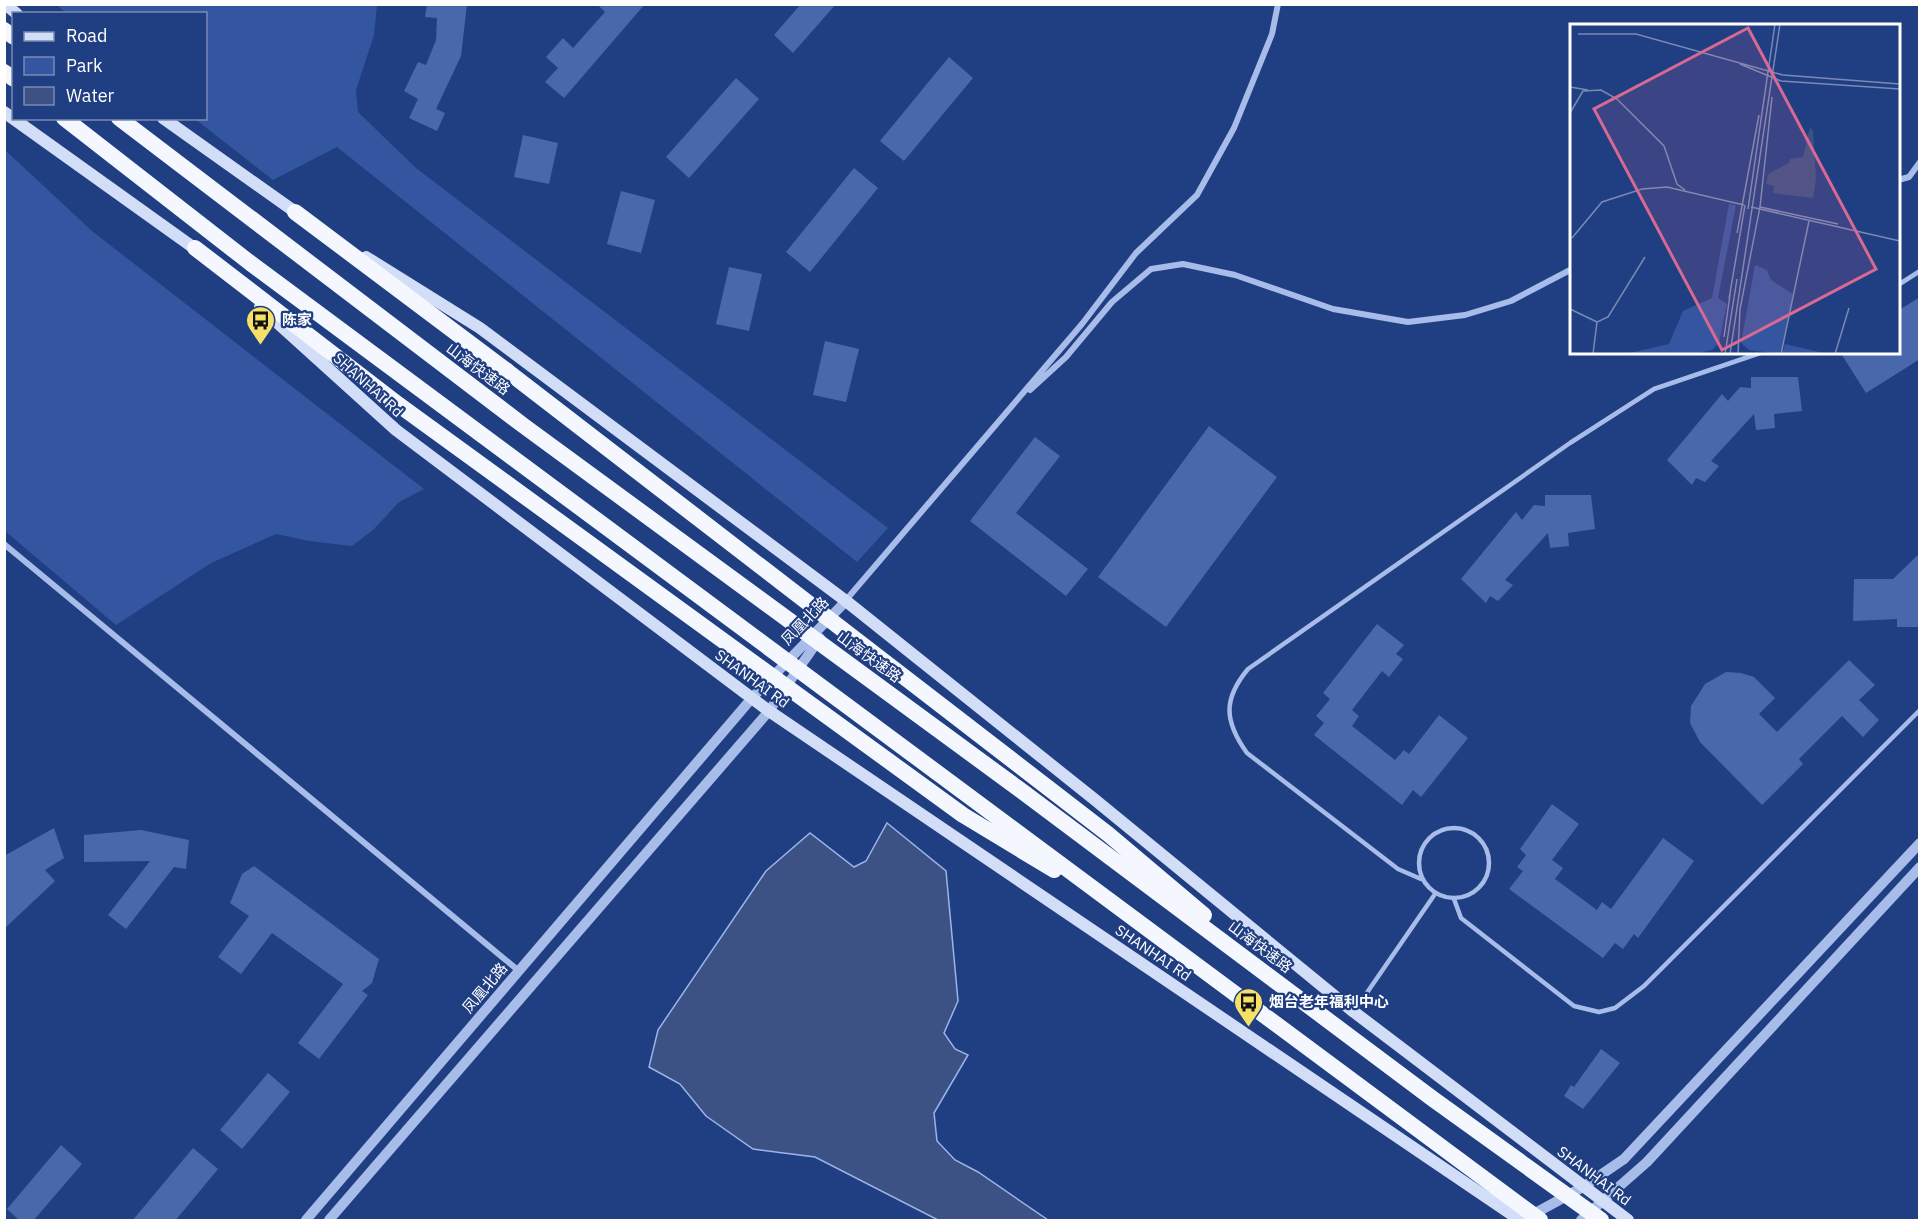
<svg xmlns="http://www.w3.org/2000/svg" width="1924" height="1225" font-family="'IBM Plex Sans','Noto Sans SC',sans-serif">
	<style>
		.green { fill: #3456a0 }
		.water { fill: #3c5184; stroke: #9bb5ea; stroke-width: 1.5 }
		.building { fill: #4968ab }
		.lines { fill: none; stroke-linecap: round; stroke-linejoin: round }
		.service { stroke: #a7bce8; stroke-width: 4.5 }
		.minor { stroke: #a7bce8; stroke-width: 6 }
		.tertiary { stroke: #a7bce8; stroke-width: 10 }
		.secondary { stroke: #d2ddf7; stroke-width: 12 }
		.trunk { stroke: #f4f7fe; stroke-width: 16 }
		.trunk-bridge { stroke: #f4f7fe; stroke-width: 16 }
		.labels { text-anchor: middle; stroke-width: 4.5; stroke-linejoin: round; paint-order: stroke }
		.poi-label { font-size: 15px; font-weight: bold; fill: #fff; stroke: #203e82; text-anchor: start }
		.street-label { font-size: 15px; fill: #fff; stroke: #203e82 }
		.inset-road { fill: none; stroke: #798bb4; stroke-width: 1.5 }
		.view { fill: #d76994; fill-opacity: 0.15; stroke: #d76994; stroke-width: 3 }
		.inset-edge { fill: none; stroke: #fff; stroke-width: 3 }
	</style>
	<rect width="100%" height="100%" fill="#203e82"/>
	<path class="green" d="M57,5H377L374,35L356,90L358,112L416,168L888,528L857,562L337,147L273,180L195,119L206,118V14L66,13Z
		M5,150L92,231L424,489L399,502L373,530L352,546L309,541L276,534L211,563L116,625L5,531Z"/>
	<path class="water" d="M887,823L946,871L958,1001L944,1033L955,1049L968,1055L934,1113L937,1141L955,1160L978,1172L1048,1220H938L815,1157L753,1149L706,1116L680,1084L649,1067L658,1030L766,871L810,833L854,867L866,861Z"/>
	<path class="building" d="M427,4H467L461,56L436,109L445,113L437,131L409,118L418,99L404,91L418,62L426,65L436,40L437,18L425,17Z
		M597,4H645L564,98L545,82L558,68L546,57L563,38L573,48L605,12Z
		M801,4H836L793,53L774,35Z
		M949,57L973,78L904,161L880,141Z
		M736,78L759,99L689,178L666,157Z
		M523,135L558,143L549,184L514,177Z
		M854,168L878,188L810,272L786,252Z
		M621,191L655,200L641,253L607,244Z
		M729,267L762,274L749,331L716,324Z
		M1920,297V359L1866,393L1840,352H1899V310Z
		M825,341L859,349L846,402L813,395Z
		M1751,377H1798L1802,411L1774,414L1775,428L1756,430L1754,414L1711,461L1719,466L1705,482L1696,478L1692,485L1667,460L1722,394L1728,401L1740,387L1751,388Z
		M1209,426L1277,477L1166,627L1098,577Z
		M1035,437L1060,456L1016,513L1088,569L1066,596L970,521Z
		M1545,495H1591L1595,529L1568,533L1569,546L1550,548L1548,533L1505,580L1513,585L1498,601L1490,596L1486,603L1461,579L1516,512L1522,520L1534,505L1545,506Z
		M1920,553V627H1897V619L1853,621L1854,579H1893Z
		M1377,624L1404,645L1396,654L1403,659L1389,677L1382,671L1352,710L1359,716L1352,726L1395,760L1404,750L1409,754L1439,715L1468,738L1421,797L1413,790L1402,805L1314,735L1324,723L1316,716L1330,699L1323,693Z
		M1849,660L1875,685L1859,700L1879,720L1863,737L1842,716L1799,759L1803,764L1762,805L1700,742L1690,723L1691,706L1705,684L1726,672L1741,673L1754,677L1775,698L1759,714L1777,732Z
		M1552,804L1579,824L1552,860L1563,868L1555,879L1597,910L1602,902L1611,909L1663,838L1694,861L1638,938L1634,934L1623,949L1615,943L1603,958L1509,889L1523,871L1517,867L1526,855L1520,849Z
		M54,828L64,858L45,870L55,881L4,929V856Z
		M141,830L189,840L186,869L174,867L126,929L108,915L150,861L84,862V835Z
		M254,866L379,959L372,983L362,991L368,995L319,1059L298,1043L343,984L272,933L241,974L218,957L249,916L230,903L242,874Z
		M1601,1049L1620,1063L1583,1109L1564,1096L1571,1085L1574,1087Z
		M268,1073L290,1092L242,1149L220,1130Z
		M61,1145L82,1164L33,1221H20L7,1209Z
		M193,1148L218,1169L175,1221H132Z"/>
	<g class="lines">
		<path class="service" d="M1898,285L1920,271
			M1419 863a35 35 0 1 1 70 0a35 35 0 1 1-70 0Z
			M1421,879L1398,869L1247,753C1224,721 1223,699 1248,669L1570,443L1654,389L1763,352
			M1454,899L1461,918L1574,1006L1599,1012L1615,1008L1644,986L1920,710
			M1355,1010L1435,894"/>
		<path class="minor" d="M1898,180L1909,177L1920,162
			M1030,390L1066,357L1112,302L1151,269L1183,264L1235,275L1333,309L1408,322L1465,315L1511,301L1572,269
			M4,544L519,971
			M846,600L1082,324L1136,253L1197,195L1234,128L1272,34L1278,4"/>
		<path class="tertiary" d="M1530,1216L1583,1187L1624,1159L1920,843
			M306,1220L752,698L846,601
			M329,1220L769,711L820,638
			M1581,1220L1647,1162L1920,867"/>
		<path class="secondary" d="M5,4L17,14
			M4,112L201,253
			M163,118L301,216
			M366,257L480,328L846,601L1094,799L1354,1012L1628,1220
			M260,307L396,430L769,711L1520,1220"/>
		<path class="trunk" d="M4,30L14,37
			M4,72L14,79
			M295,212L507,371
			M195,248L399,405"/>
		<path class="trunk-bridge" d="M64,118L249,262L1540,1220
			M119,118L524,426L1019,789L1433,1099L1601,1220
			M507,371L1108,834L1204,915
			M399,405L963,815L1054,870"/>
	</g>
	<defs>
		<symbol id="bus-pin" viewBox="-11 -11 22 30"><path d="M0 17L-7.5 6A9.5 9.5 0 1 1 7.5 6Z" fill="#f5e068" stroke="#203e82"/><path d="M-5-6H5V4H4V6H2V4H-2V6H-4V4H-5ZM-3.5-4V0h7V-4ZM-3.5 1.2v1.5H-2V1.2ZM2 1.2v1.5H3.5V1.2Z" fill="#111"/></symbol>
	</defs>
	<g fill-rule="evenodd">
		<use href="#bus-pin" x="244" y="304" width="33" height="45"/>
		<use href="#bus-pin" x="1232" y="986" width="33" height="45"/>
	</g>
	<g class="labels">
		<g class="poi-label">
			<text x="282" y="325">陈家</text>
			<text x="1269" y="1007">烟台老年福利中心</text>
		</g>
		<g class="street-label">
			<text transform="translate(478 369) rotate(37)" y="5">山海快速路</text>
			<text transform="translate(368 385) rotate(42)" y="5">SHANHAI Rd</text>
			<text transform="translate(805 621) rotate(-46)" y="5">凤凰北路</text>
			<text transform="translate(869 657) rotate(36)" y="5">山海快速路</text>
			<text transform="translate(752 679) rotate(36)" y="5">SHANHAI Rd</text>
			<text transform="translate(1260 947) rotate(37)" y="5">山海快速路</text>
			<text transform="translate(1153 953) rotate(34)" y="5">SHANHAI Rd</text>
			<text transform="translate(485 988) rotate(-50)" y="5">凤凰北路</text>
			<text transform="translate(1594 1176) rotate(37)" y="5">SHANHAI Rd</text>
		</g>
	</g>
	<g transform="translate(1570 24)">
		<rect width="330" height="330" fill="#203e82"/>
		<path d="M159,180L166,181L148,274L157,280L149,319L142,326L123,330H55L99,320L113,287L142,274ZM185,241L197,246L201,256L223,270L210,330L179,326L171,319ZM215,320L258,330H212Z" fill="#3456a0"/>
		<path d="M240,103L243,107L246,155L243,174L203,169L204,162L196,160L198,150L219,139L220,135L233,133Z" fill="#3c5184"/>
		<path class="inset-road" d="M8,10H66L213,51L330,60M170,40L211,57L330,65M0,63L18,66M0,89L13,67L31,66L47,75L94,122L107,160L115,166M181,183L330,217M190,183L268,200M178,185L205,0M167,209L189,91M2,214L32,178L72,165L97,163L174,181M159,275L175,181M0,285L27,298M154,313L160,271M23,330L27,298L38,293L75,233M155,330L167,255M160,330L210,0M168,330L170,285L190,183L202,73M211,330L239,197M265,330L279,284"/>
		<path class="view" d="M178,4L306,245L152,326L24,85Z"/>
		<rect width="330" height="330" class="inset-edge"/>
	</g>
	<rect width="1924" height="1225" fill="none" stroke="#ffffff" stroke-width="12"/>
	<rect x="12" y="12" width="195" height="108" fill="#203e82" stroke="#798bb4" stroke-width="1.5"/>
	<rect x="24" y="32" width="30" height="9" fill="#d2ddf7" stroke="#798bb4" stroke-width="1.5"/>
	<text x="66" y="42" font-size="18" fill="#ffffff">Road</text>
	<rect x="24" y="57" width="30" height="18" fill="#3456a0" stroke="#798bb4" stroke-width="1.5"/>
	<text x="66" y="72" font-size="18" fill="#ffffff">Park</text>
	<rect x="24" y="87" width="30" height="18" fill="#3c5184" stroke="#798bb4" stroke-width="1.5"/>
	<text x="66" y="102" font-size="18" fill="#ffffff">Water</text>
</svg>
